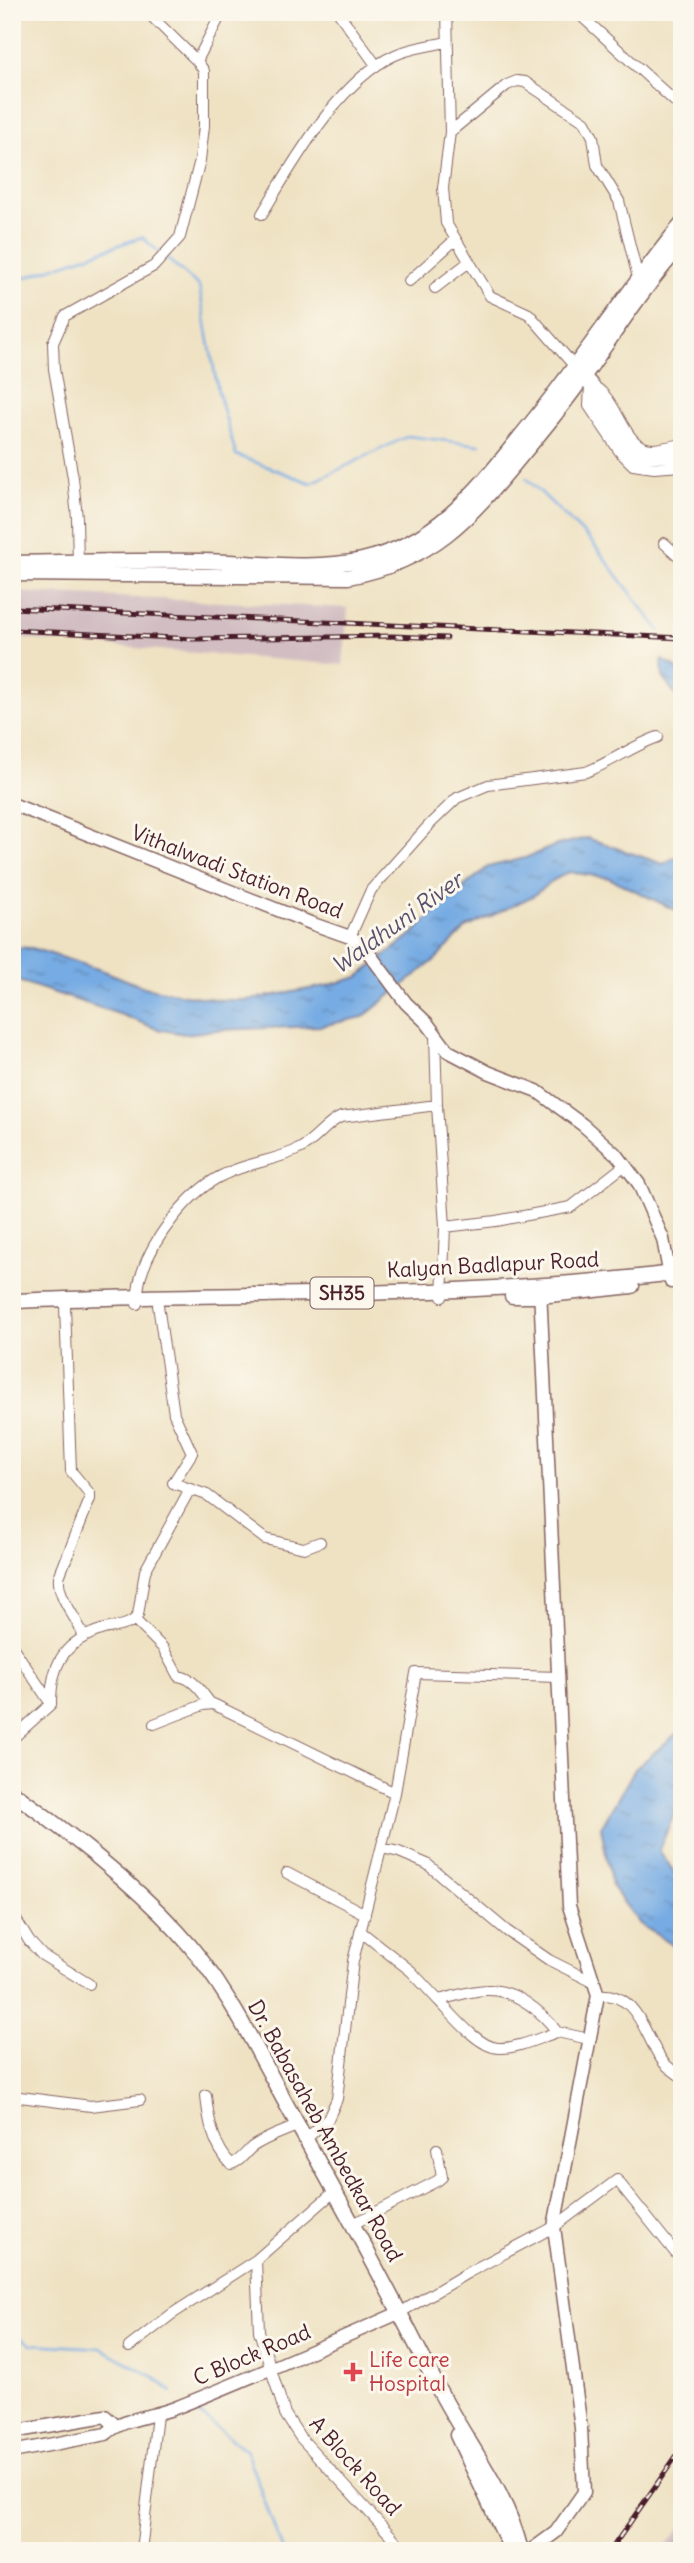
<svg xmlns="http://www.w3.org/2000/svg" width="694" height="2563" font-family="Delius,sans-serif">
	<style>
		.industrial { fill: url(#industrial-furrows) }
		.railway { fill: #d2bec2 }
		.water { fill: url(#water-ripples); stroke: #606587; stroke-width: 2 }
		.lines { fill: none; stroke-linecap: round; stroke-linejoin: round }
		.stream { stroke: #76abe3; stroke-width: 2.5 }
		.minor-casing { stroke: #846360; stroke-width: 12 }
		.tertiary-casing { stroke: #846360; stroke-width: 15 }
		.secondary-casing { stroke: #846360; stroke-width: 17 }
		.primary-casing { stroke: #846360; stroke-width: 17 }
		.minor { stroke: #fff; stroke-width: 10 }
		.tertiary { stroke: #fff; stroke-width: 12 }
		.secondary { stroke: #fff; stroke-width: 14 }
		.primary { stroke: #fff; stroke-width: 14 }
		.rail-casing { stroke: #4a1f2b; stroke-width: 5 }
		.rail { stroke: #fbf7ec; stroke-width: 2.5; stroke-dasharray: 8; stroke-linecap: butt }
		.health-dot { fill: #e0444e; stroke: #fbf7ec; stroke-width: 2.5 }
		.labels { text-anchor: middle; stroke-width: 6; stroke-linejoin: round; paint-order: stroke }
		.shield { fill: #fbf7ec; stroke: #7f6065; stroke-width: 2 }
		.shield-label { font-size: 19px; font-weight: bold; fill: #4a1f2b }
		.street-label { font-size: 21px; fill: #4a1f2b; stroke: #fbf7ec }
		.health-label { font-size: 21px; fill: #be3a42; stroke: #fbf7ec; text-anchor: start }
		.water-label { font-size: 23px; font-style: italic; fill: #59506b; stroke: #fbf7ec }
	</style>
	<defs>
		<pattern id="industrial-furrows" width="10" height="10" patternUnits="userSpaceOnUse" patternTransform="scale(1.75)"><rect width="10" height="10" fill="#d2bec2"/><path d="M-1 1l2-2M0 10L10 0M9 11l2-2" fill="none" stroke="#b6a3a7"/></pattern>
		<pattern id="water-ripples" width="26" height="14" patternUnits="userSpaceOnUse" patternTransform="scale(1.75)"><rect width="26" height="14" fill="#76abe3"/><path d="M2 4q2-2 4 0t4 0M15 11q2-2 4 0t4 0" fill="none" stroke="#638bb8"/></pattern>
	</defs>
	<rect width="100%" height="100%" fill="#fbf7ec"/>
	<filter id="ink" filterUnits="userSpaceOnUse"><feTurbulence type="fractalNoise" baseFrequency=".0143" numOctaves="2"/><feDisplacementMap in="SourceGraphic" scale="14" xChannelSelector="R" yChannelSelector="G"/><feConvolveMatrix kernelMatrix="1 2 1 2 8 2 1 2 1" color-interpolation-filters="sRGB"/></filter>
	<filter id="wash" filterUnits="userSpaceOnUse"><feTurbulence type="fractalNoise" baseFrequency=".00686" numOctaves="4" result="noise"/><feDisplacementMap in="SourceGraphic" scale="28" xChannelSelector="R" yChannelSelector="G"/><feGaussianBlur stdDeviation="1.57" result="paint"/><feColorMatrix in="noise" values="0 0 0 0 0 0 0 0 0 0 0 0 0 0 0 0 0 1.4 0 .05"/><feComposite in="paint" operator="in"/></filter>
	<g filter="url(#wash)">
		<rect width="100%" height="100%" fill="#efe2c3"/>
		<path class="industrial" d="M682,2526V2551H661Z"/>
		<path class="railway" d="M12,592L348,608L343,665L12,638Z"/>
		<path class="water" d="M662,660C688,671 682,679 682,704L663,677Z
			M587,838L663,864L679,855L682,856V909L675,910L609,878L569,872L552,881L533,896L466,928L436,959L363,1017L321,1026L216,1030L185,1034L157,1029L122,1015L12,979V947L32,948L104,971L144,987L185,995L222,1000H248L326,986L358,977L416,931L437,909L488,867L525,858L557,845Z
			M682,1729V1795L659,1850L682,1884V1951L640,1924L612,1887L601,1827L635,1769Z"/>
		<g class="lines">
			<path class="stream" d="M165,257L199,286L218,391L236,455L311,483L408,436L480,445
				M12,282L142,237L160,253
				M526,478L592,542L660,631
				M12,2333L31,2344L101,2348L154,2377L172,2392
				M200,2414L246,2451L283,2551"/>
		</g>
	</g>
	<g filter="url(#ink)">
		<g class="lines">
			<defs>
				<path id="minor" d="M338,12L376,65
					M447,12L450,132L443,188L446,223L490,296L529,314L576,368
					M577,12L682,108
					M197,61L222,12
					M450,132L507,85L517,81L525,82L585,122L593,137L597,165L619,201L638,278
					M262,214C293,163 339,80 395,55C410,48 430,46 446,42
					M409,281L455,240
					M435,288L469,262
					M682,444C673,446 663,448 654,449C621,450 621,398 590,384L589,406L620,452L633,465L654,468L682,466
					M664,543L682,559
					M78,567L77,518L73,478L54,369L53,343L65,316L154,266L180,237L200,160L204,126V71L197,61L147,12
					M350,937L371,890L430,824L457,798L488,785L586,772C612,762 632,746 658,737
					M435,1034L437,1105L445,1227L442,1297
					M445,1227L496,1221L571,1207L625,1165
					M137,1304C138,1294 138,1283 142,1273C153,1238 189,1191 223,1175C246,1163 275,1161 299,1149C316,1141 325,1124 341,1117L437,1105
					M158,1305L174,1414L192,1453L173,1483L207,1495L265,1539L304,1548L320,1542
					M65,1306L71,1471L90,1494V1499L59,1577C57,1598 77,1617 84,1637
					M135,1620L163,1648L178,1676C194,1678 202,1693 211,1704
					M12,1646L51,1704L12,1739
					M51,1704C51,1664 64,1641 104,1629C116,1626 130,1627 138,1615L145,1571L190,1489
					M154,1724L203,1705L213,1704L395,1793
					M382,1848L399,1852L427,1864L507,1931L549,1960L593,1982
					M287,1873L365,1914
					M12,1913L29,1941L42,1955L89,1984
					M360,1931L411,1971L438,2000C453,1997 472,1990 487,1990C514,1989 542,2011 557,2032L589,2039
					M598,1995C640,1992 644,2038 664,2063C669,2068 676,2073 682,2077
					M438,2000C452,2014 478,2047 498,2048C517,2049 539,2038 557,2032
					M206,2095C208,2119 213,2146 231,2164C240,2162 245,2153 252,2147C266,2137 283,2132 299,2125
					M12,2096L91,2106L140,2100
					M306,2139L328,2119L337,2099L353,1961L395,1793L416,1673L559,1677
					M335,2191L256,2260L259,2331L285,2414L300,2437L405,2551
					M353,2224L437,2181L442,2177L437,2149
					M401,2312L469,2272L554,2227L617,2180L682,2261
					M129,2347L172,2314L256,2260
					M141,2551L157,2415"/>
				<path id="tertiary" d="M12,804L313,924L350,937L362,944L406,1003L427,1023L448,1051L488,1072L537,1091L583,1125L618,1156L639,1184L663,1239L671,1282
					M12,2432L105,2416L115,2425
					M12,2452L106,2434C123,2418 152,2417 175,2408C251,2378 326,2345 401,2312
					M530,2551L556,2532L584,2492L581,2428L554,2227L598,1995L569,1906L540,1289"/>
				<path id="secondary" d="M578,371L590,384L622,440L633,454L643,456L682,455
					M12,563C76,562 140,560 203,561C256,562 310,571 362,560C439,543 481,485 528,427C582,361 627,290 682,224
					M12,574L348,577C433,561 469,519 521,456C543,430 564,404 584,376C616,331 645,285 682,244
					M12,1792C70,1834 129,1879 178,1932C226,1984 256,2049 290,2111C340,2200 389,2290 435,2382C463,2439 506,2488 521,2551
					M457,2435L512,2551"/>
				<path id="primary" d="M512,1296H540L632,1286
					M12,1301C235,1291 460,1300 682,1272"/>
			</defs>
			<use href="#minor" class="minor-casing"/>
			<use href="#tertiary" class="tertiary-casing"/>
			<use href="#secondary" class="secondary-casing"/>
			<use href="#primary" class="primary-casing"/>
			<use href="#minor" class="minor"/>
			<use href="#tertiary" class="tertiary"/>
			<use href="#secondary" class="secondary"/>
			<use href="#primary" class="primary"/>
			<defs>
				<path id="rail" d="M12,608L682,638
					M12,630L194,639L392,636L447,638
					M610,2551L682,2448"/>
			</defs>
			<use href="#rail" class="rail-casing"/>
			<use href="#rail" class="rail"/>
		</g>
	</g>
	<path class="health-dot" d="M349.5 2361.5h7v7h7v7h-7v7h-7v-7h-7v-7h7z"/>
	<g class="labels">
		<rect class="shield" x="310.5" y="1277.5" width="63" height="31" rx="5"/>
		<g class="shield-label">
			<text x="342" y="1300">SH35</text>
		</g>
		<g class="street-label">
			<text transform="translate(237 872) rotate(21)" y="7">Vithalwadi Station Road</text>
			<text transform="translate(493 1265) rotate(-3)" y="7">Kalyan Badlapur Road</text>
			<text transform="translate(325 2131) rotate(61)" y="7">Dr. Babasaheb Ambedkar Road</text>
			<text transform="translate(252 2355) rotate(-23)" y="7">C Block Road</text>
			<text transform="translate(355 2466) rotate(48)" y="7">A Block Road</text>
		</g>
		<g class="health-label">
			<text x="369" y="2367">Life care<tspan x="369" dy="24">Hospital</tspan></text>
		</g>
		<g class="water-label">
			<text transform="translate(397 923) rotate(-36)" y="8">Waldhuni River</text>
		</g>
	</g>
	<rect width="694" height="2563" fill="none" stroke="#fbf7ec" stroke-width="42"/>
</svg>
